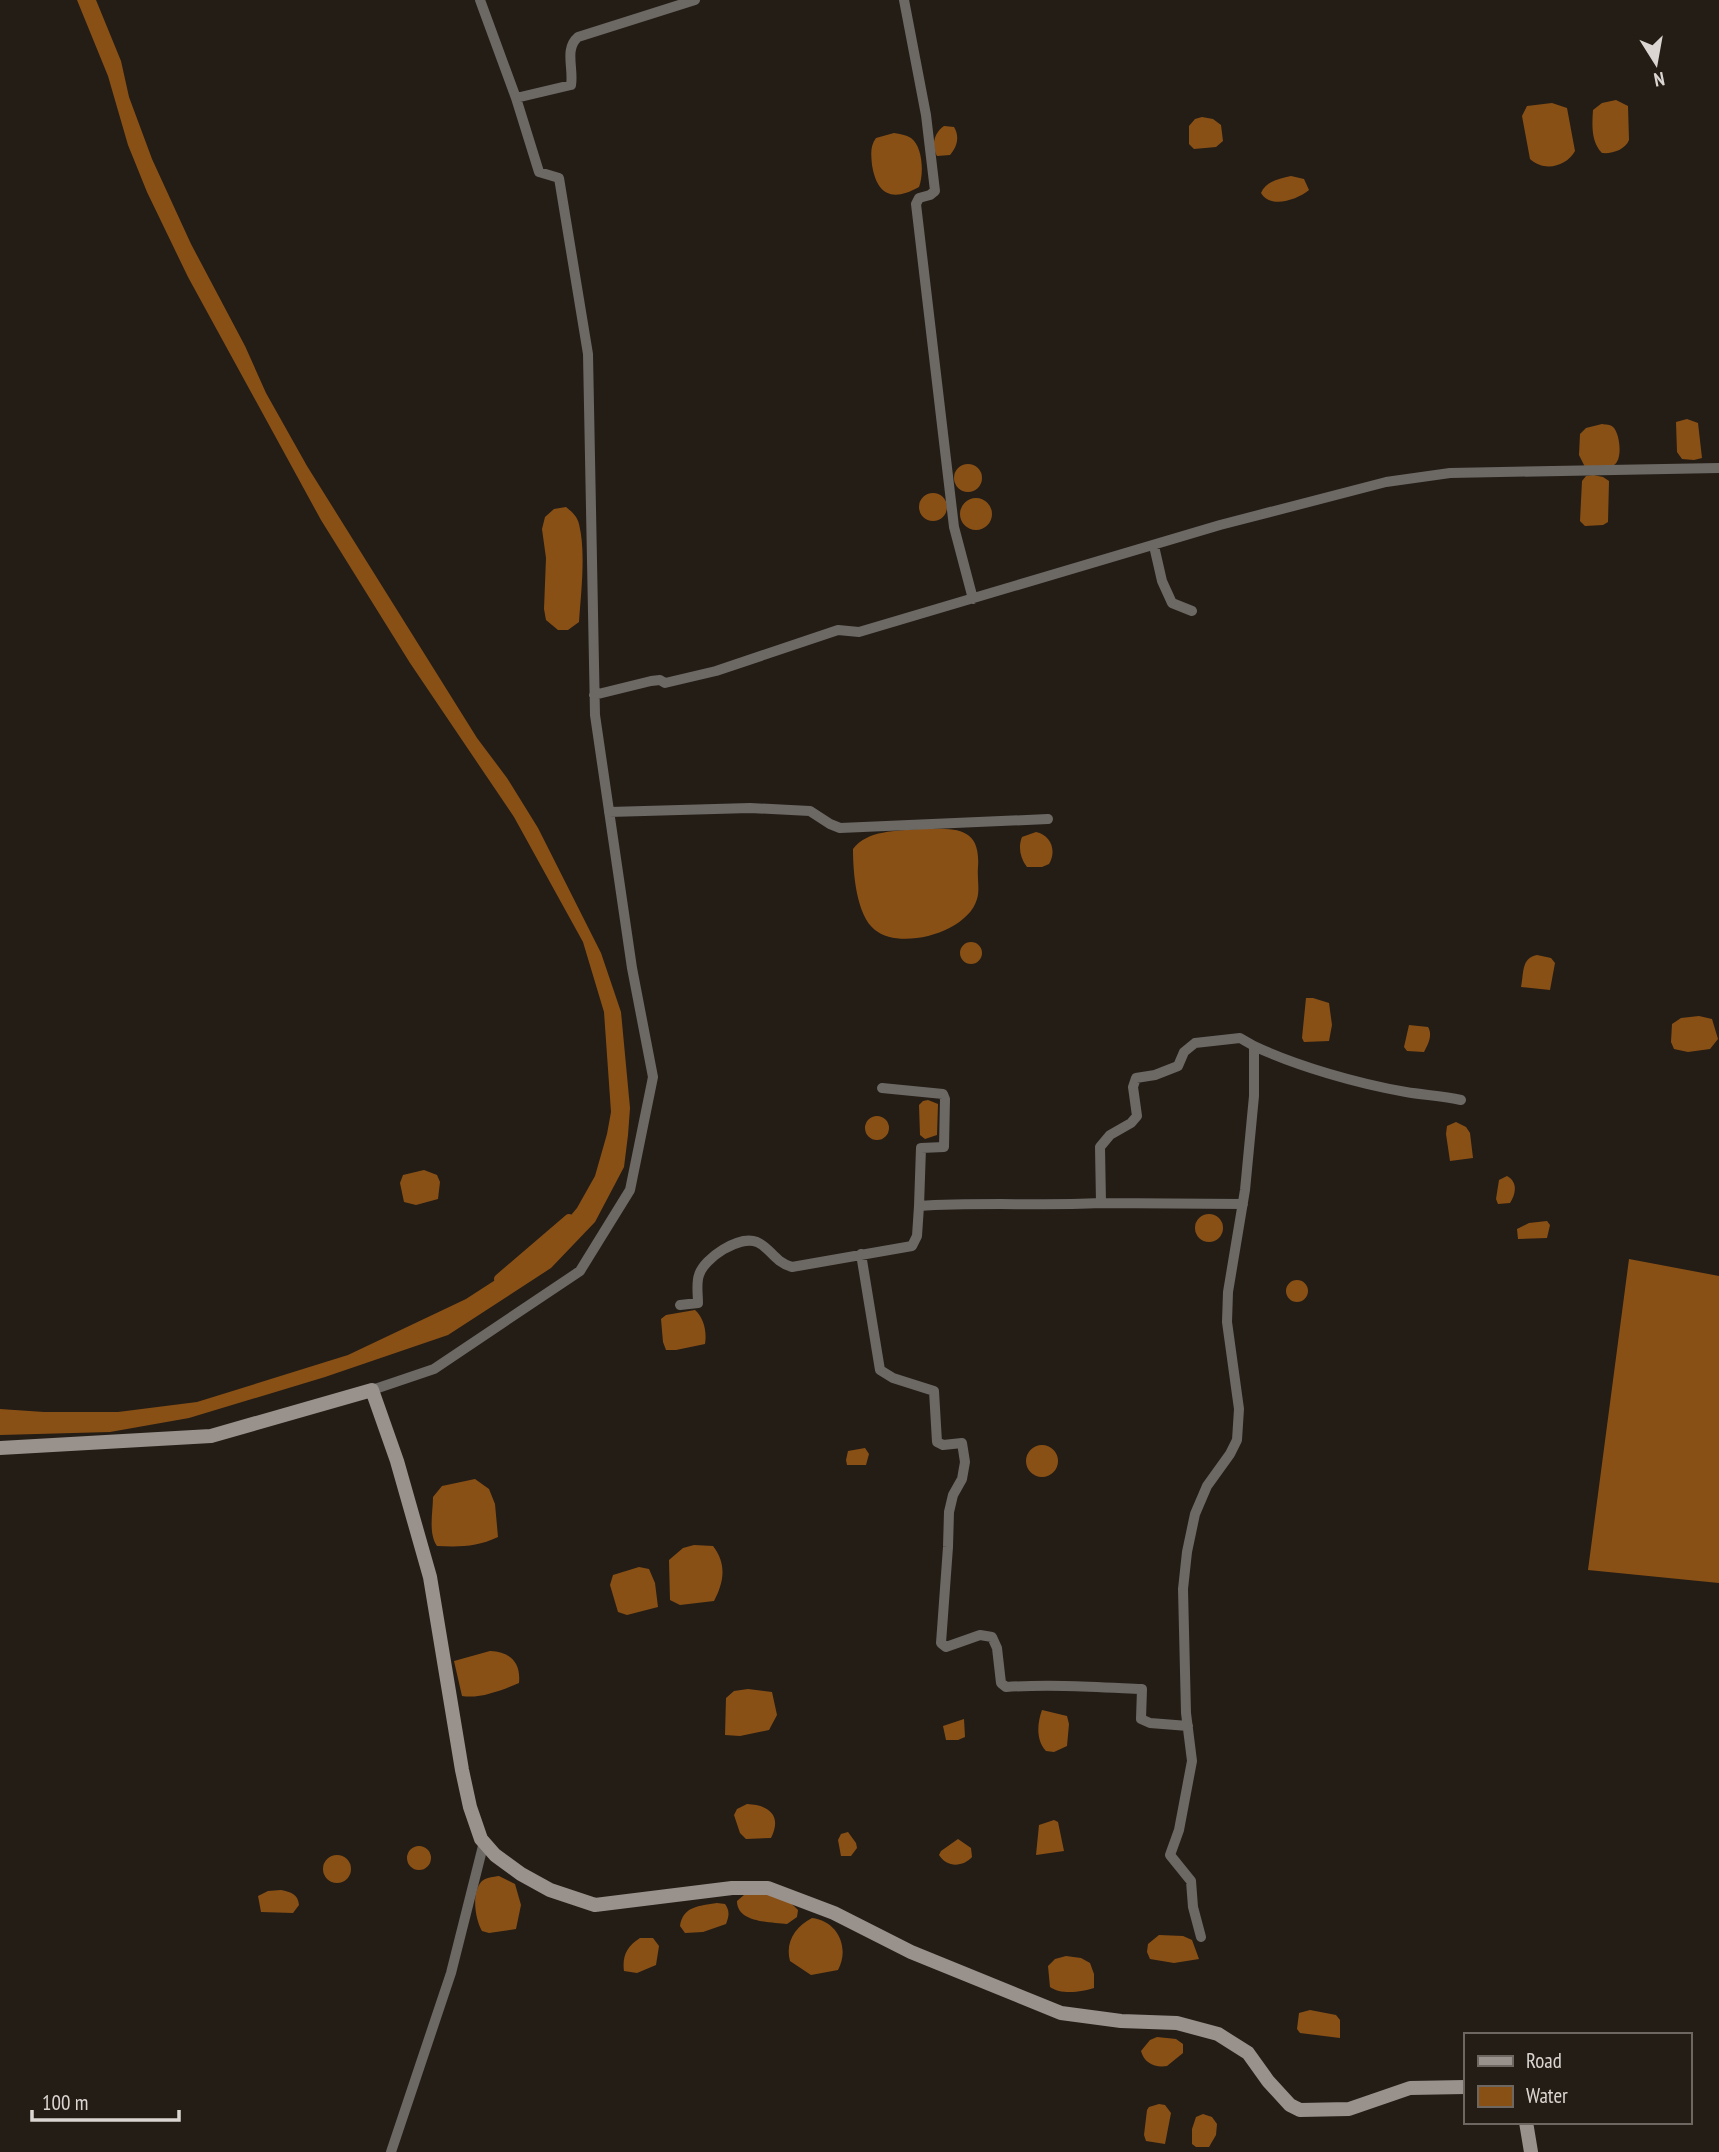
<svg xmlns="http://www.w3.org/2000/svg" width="1719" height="2152" font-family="'PT Sans Narrow',sans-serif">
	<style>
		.water { fill: #895016 }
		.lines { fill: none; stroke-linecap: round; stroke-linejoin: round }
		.canal { stroke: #895016; stroke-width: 10 }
		.minor { stroke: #6c6864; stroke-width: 10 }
		.secondary { stroke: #98918c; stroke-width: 14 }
	</style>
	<rect width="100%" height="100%" fill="#241d16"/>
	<path class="water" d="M77,0H96L121,61L129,97L152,159L191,244L245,346L266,393L307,466L477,738L507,778L538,828L601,953L621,1012L630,1108L628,1135L624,1167L595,1222L551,1268L448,1335L325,1377L189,1418L110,1432L0,1435V1409L44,1412H118L197,1402L348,1355L466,1299L514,1268L550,1240L577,1208L595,1176L607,1134L611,1112L604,1012L583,942L514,817L410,663L321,520L188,277L147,192L128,145L108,76Z
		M1616,100L1628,106L1629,140C1625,150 1612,154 1602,153C1591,142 1592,125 1593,110L1602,103Z
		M1552,103L1567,108L1575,151C1566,167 1544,172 1530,159L1522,116L1527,106Z
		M1202,117L1213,119L1221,125L1223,141L1216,147L1194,149L1189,144V126L1195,119Z
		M944,126L954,127C960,137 957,147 950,155L937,156C931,145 934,133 944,126Z
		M894,133C900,134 906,135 911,138C923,147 924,174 919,187C892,202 877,195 872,165C871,155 870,146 876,138Z
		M1291,176L1304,179L1309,190C1297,200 1270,209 1261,193C1266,181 1279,179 1291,176Z
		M1687,419L1698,423L1702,458L1694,460L1682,459L1677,452L1676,422Z
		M1602,424C1606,425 1610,424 1613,427C1620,433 1623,460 1614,465C1608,469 1593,466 1585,467L1579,455L1580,434L1586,428Z
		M954 478a14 14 0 1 1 28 0a14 14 0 1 1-28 0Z
		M1593,475L1603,477L1609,481L1608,522L1603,525L1585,526L1580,521L1582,481L1586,476Z
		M919 507a14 14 0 1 1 28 0a14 14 0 1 1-28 0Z
		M960 514a16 16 0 1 1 32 0a16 16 0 1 1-32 0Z
		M566,507C572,512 577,516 579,524C586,552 581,593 579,622L568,630H558L546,620L544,609L546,558L542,529L545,517L554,509Z
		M919,829C952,829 981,824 978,867C977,877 980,890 977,899C968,932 901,951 875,930C856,915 853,872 853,849C867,830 897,831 919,829Z
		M1036,832C1051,835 1057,851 1049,864L1042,867H1027C1020,858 1018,847 1022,837Z
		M960 953a11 11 0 1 1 22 0a11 11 0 1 1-22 0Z
		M1537,955L1551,958L1555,963L1550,990L1521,987C1524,973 1521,958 1537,955Z
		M1306,998H1313L1329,1003L1332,1025L1329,1041L1304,1042L1302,1038Z
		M1699,1016L1712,1019L1718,1039L1710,1049L1688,1052L1674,1049L1671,1042L1672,1024L1681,1018Z
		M1409,1025L1428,1027C1433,1035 1428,1044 1424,1052L1407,1051L1404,1047Z
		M928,1100L938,1104L937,1135L925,1139L920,1135L919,1105L923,1101Z
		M865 1128a12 12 0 1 1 24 0a12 12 0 1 1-24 0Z
		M1456,1122L1466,1127L1470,1133L1473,1158L1450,1161L1446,1134L1447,1126Z
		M424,1170L437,1175L440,1182L438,1199L416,1205L404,1202L400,1183L403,1175Z
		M1507,1176C1518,1182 1516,1194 1510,1203L1498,1204L1496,1199L1499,1180Z
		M1195 1228a14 14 0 1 1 28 0a14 14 0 1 1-28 0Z
		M1547,1221L1550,1225L1547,1238L1518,1239L1517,1229L1529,1223Z
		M1629,1259L1719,1276V1583L1588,1570Z
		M1286 1291a11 11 0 1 1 22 0a11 11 0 1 1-22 0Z
		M695,1310C704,1318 707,1332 705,1344L676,1350H666L663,1342L661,1319L666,1315Z
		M1026 1461a16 16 0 1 1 32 0a16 16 0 1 1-32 0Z
		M865,1448L869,1454L866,1465H847L846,1460L848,1451Z
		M475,1479L489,1489L495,1504L498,1537C477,1547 460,1547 437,1546C428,1533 433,1512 433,1497L442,1486Z
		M694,1545L713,1546C727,1564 724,1582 714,1601L680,1605L670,1600L669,1560L683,1548Z
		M639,1567L649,1569L655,1583L658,1607L627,1615L618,1612L610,1585L613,1575Z
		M490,1651C510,1652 521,1662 519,1683C502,1690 480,1699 462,1696L454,1661Z
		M748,1689L772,1692L777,1715L769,1730L740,1736L725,1735L726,1698L734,1691Z
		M1042,1710L1067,1716L1069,1724L1067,1746L1054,1752L1046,1751C1036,1740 1037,1724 1042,1710Z
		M964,1719L965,1737L958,1740H946L943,1726Z
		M747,1804C770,1805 782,1816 771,1838L746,1839L740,1833L734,1815L737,1809Z
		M1054,1820L1058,1822L1064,1851L1036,1855L1039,1825Z
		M848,1832L856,1843L857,1848L851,1856H841L838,1840L841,1834Z
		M958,1839L971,1848L972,1857C963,1867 947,1868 939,1855L941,1851Z
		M407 1858a12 12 0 1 1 24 0a12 12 0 1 1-24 0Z
		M323 1869a14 14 0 1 1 28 0a14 14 0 1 1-28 0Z
		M499,1876L515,1884L521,1905L516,1929L489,1933L482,1931C475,1919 471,1892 482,1881C487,1877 493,1877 499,1876Z
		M281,1890C291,1892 298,1894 299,1905L293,1913L261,1912L258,1896L268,1891Z
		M755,1892C770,1893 788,1898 798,1910L797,1917L787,1924C771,1922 737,1923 737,1901L744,1895Z
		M717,1903L725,1904C730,1911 729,1916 726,1924L703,1932L685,1933L680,1926C683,1906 699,1906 717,1903Z
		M812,1918C838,1921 850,1948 838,1970L811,1975L790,1961C785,1942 795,1927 812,1918Z
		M1159,1935L1183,1936L1192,1940L1199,1959L1174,1963L1150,1959L1147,1952L1148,1944Z
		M640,1938H653L659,1946L656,1965L637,1973L624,1971C622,1956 627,1946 640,1938Z
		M1066,1956L1081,1958L1090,1963L1094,1974V1988C1082,1992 1061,1995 1050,1987L1048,1966L1055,1959Z
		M1310,2010L1336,2015L1340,2020V2038L1300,2033L1297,2029L1299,2013Z
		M1157,2037L1176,2039L1183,2044V2053L1167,2066C1155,2068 1144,2063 1141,2051L1150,2040Z
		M1159,2104L1165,2105L1171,2113L1165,2144L1146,2141L1144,2135L1147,2110L1149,2107Z
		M1203,2114L1212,2117L1217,2124L1216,2135L1209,2147H1196L1192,2144V2129L1196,2117Z"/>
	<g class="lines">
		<path class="canal" d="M499,1279L569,1219"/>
		<path class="minor" d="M904,0L926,115L935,191L930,195L919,198L916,204L954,527L973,599
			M516,98L571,85C574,69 564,49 578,37L695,0
			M1154,546L1162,581L1172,603L1192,611
			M594,695L651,681L660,680L665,683L716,671L838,630L859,632L1220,525L1386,482L1450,473L1719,468
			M609,812L750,808L810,811L830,824L840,828L1048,819
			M1254,1046C1296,1066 1359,1084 1406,1092C1424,1095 1443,1096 1461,1100
			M882,1088L943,1094L945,1099L944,1147L921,1148L919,1206C979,1202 1040,1206 1101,1203L1100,1147L1110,1135L1131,1123L1137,1116L1133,1087L1136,1078L1155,1075L1178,1066L1184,1052L1195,1043L1240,1038L1254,1046V1096L1245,1190L1228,1292L1227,1322L1239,1409L1237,1440L1230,1454L1207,1486L1195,1514L1187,1552L1183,1589L1186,1713L1192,1761L1179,1830L1170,1855L1191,1881L1193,1907L1201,1937
			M1101,1203L1243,1204
			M861,1254L880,1370L893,1378L934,1391L937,1442L943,1445L962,1443L965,1462L962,1479L953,1495L949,1512L948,1547L941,1643L946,1647L980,1635L992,1637L997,1648L1001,1683L1006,1687C1051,1684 1097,1687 1142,1689L1141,1719L1150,1723L1188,1726
			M680,1305L698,1303C698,1295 696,1283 699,1275C704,1258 739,1235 757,1242C771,1248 773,1261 792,1267L912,1246L917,1236L919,1206
			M372,1390L434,1369L580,1271L630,1190L653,1077L632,968L595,715L588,354L559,178L539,172L516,98L480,0
			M391,2152L451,1973L484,1842"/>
		<path class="secondary" d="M0,1448L211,1436L372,1390L397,1461L430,1577L462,1770L470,1807L481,1839L495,1855L521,1874L550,1890L595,1905L732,1888H768L834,1913L911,1952L1061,2013L1121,2021L1177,2023L1218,2034L1248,2053L1268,2081L1290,2105L1300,2110L1349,2109L1410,2088L1465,2087
			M1526,2122L1531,2152"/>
	</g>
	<rect x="1464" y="2033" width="228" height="91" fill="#241d16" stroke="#6e6761" stroke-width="2"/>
	<rect x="1478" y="2056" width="35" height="10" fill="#98918c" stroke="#6e6761" stroke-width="2"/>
	<text x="1526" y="2068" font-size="21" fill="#dcd6d2">Road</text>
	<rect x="1478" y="2086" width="35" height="21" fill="#895016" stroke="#6e6761" stroke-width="2"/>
	<text x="1526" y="2103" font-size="21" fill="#dcd6d2">Water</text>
	<g transform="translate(1656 63) rotate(169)" stroke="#241d16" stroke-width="5" paint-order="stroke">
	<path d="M0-5L12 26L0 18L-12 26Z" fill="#dcd6d2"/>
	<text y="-10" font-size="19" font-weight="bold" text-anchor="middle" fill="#dcd6d2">N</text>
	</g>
	<path d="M32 2110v10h147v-10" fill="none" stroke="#dcd6d2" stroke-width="3.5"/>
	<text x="42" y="2110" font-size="21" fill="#dcd6d2" stroke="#241d16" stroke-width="5" paint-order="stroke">100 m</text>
</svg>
